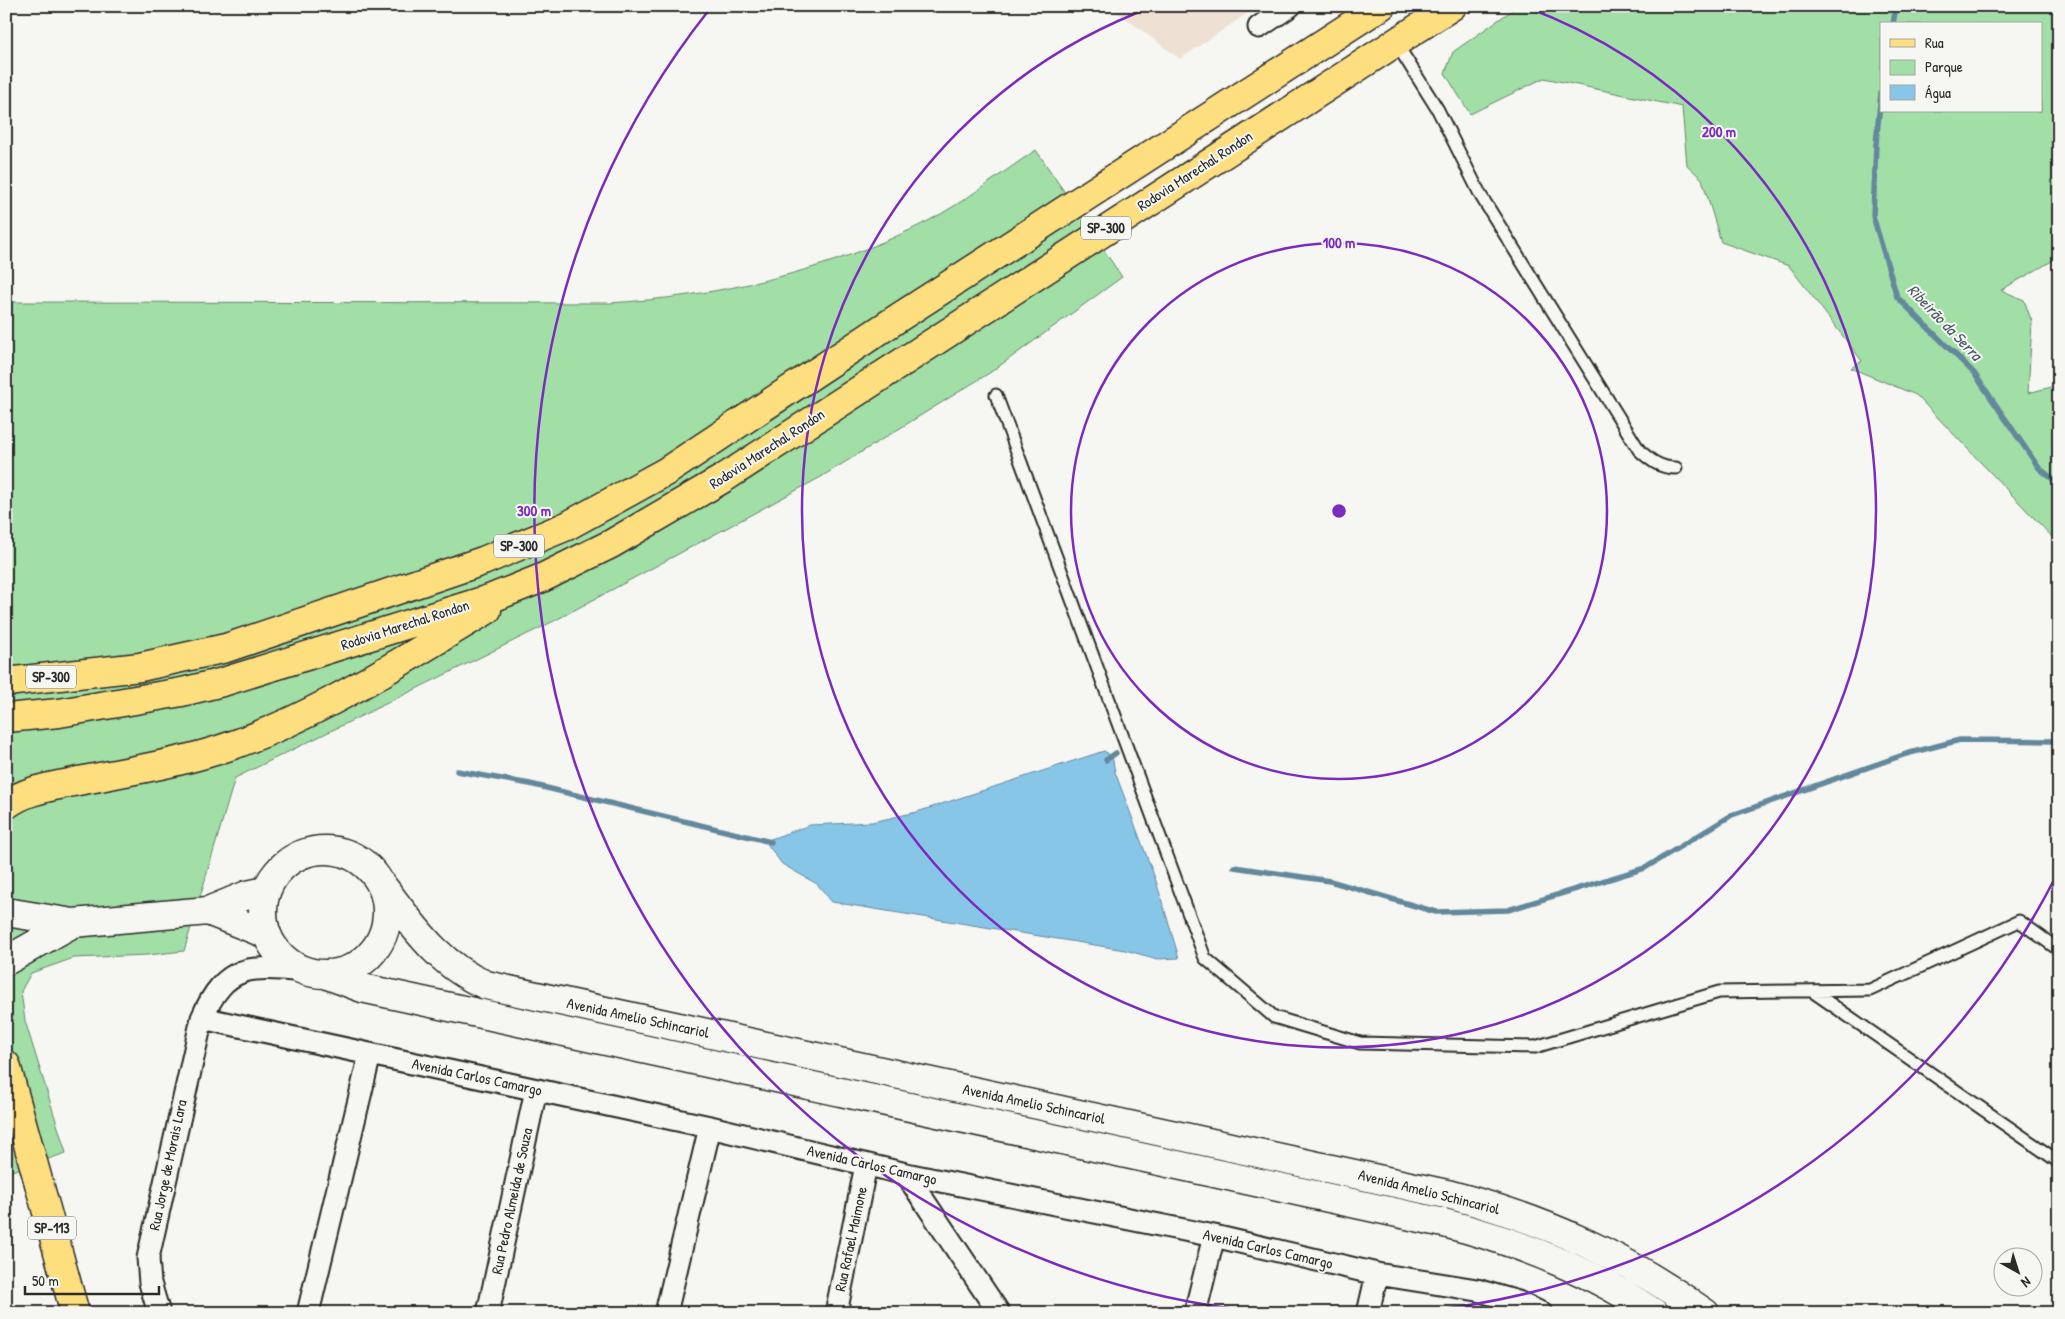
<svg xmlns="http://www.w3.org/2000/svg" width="2065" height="1319" font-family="'Patrick Hand',sans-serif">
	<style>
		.built { fill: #eee1d3 }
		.green { fill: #a1dfa7; stroke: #668569; fill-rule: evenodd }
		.water { fill: #88c6e8; stroke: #63889c }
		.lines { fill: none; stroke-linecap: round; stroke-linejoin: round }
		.stream { stroke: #63889c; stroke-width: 5.5 }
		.service-casing { stroke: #2b2b2b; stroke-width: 15 }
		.minor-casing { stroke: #2b2b2b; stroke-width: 25 }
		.secondary-casing { stroke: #2b2b2b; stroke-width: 31 }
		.primary-casing { stroke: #2b2b2b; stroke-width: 31 }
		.trunk-casing { stroke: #2b2b2b; stroke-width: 31 }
		.service { stroke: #f6f6f2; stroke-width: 11 }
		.minor { stroke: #f6f6f2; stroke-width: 21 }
		.secondary { stroke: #f6f6f2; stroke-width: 28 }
		.primary { stroke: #fedf80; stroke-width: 28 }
		.trunk { stroke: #fedf80; stroke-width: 28 }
		.ring { fill: none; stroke: #7b2cbf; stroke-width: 2.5 }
		.labels { text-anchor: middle; stroke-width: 4; stroke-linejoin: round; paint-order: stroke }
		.shield { fill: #f6f6f2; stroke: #686867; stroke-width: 1 }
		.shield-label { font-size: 14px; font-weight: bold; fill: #2b2b2b }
		.street-label { font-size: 15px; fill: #2b2b2b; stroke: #f6f6f2 }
		.water-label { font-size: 16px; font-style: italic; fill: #475a64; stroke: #f6f6f2 }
		.centre { fill: #7b2cbf; stroke: #f6f6f2; stroke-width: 2.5 }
		.ring-label { font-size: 15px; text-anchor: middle; font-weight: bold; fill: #7b2cbf; stroke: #f6f6f2; stroke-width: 4; stroke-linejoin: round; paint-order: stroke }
	</style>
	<rect width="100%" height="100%" fill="#f6f6f2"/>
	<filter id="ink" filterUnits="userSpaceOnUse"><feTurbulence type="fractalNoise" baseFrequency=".02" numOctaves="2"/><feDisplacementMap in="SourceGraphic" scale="10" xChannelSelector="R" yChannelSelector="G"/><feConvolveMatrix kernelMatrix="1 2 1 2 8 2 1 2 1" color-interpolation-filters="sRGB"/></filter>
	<g filter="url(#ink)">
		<path class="built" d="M1109,6H1258L1180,59Z"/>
		<path class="green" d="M1518,6H2059V257L2001,290L2024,300L2032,322L2028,393L2059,385V544L1916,395L1851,368L1862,361L1789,266L1721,242L1702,179L1687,165L1682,107L1544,78L1470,114L1445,73L1453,52ZM1881,24H2041V111H1881Z
			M1036,150L1122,277L991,372L821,477L554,621L235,778L184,951L148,955L74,958L31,973L21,991L25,1021L66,1153L6,1173V302L609,303C716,297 832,271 928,221C965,202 1001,173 1036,150Z"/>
		<path class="water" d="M1104,751L1112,756L1115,772L1156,881L1179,958L1157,959L1125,950L832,902L817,884L782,864L765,841L810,825L872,822L917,812Z"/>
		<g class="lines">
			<path class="stream" d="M1893,24L1896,6
				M1881,93L1876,144L1873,216L1897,297L1974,373L2039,468L2059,484
				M1106,760L1116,753
				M457,771L530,784L771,842
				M1234,867L1330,881L1436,912L1508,910L1645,868L1732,815L1906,754L1960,740L2059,741"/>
			<defs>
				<path id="service" d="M1396,43L1438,110L1481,196L1639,450C1651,461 1660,468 1676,468
					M996,395L1205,958L1274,1017L1360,1043L1535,1047L1719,992L1870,990L2019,921L2059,950
					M1812,991L2059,1162"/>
				<path id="minor" d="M1259,27L1290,6
					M202,1018L710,1127L906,1174L1214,1236L1377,1274L1477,1290L1518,1302L1541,1313
					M906,1174L999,1313
					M159,1313L150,1283L148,1258L202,1018C226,963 250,966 304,971
					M308,1313L370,1054
					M488,1313L536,1090
					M666,1313L710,1127
					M836,1313L866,1165
					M1195,1313L1214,1236
					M1368,1313L1377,1274"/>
				<path id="secondary" d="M263 912a62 62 0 1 1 124 0a62 62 0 1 1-124 0Z
					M381,884C412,924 438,965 486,985L1451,1195C1546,1220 1625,1256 1705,1313
					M208,911L266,934
					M6,912L73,923L208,911L247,895L266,891
					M6,961L73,923
					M325,974L362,988L1444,1223C1519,1242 1589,1270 1654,1313"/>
				<path id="primary" d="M6,1065L75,1313"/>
				<path id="trunk" d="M6,682L140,667L226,648L483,561L567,526L667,471L898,318L1381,6
					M6,718L59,713L182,692L223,682L492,598L542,578L611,544L724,478L1452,6
					M6,805C27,789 53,787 78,781C123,772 170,765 215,751C313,720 399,662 487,610"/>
			</defs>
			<use href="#service" class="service-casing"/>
			<use href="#minor" class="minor-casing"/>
			<use href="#secondary" class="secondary-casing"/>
			<use href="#primary" class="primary-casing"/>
			<use href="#trunk" class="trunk-casing"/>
			<use href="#service" class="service"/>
			<use href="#minor" class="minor"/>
			<use href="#secondary" class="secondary"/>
			<use href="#primary" class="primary"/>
			<use href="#trunk" class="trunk"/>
		</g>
	</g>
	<g class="ring">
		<circle cx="1339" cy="511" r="268"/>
		<path d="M1523 6A537 537 0 1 1 1155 6"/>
		<path d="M2056 876A805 805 0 0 1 1416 1312M1262 1312A805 805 0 0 1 709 10"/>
	</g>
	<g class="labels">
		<g class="shield">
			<rect x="1081" y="216.5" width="50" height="23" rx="4"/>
			<rect x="494" y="534.5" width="50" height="23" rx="4"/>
			<rect x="26" y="665.5" width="50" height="23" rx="4"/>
			<rect x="28" y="1216.5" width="48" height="23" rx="4"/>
		</g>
		<g class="shield-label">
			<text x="1106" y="233">SP-300</text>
			<text x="519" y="551">SP-300</text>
			<text x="51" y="682">SP-300</text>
			<text x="52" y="1233">SP-113</text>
		</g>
		<g class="street-label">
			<text transform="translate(1195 171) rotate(-33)" y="5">Rodovia Marechal Rondon</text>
			<text transform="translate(767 449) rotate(-33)" y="5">Rodovia Marechal Rondon</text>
			<text transform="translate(405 625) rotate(-18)" y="5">Rodovia Marechal Rondon</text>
			<text transform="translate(638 1018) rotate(12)" y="5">Avenida Amelio Schincariol</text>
			<text transform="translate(477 1077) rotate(12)" y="5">Avenida Carlos Camargo</text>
			<text transform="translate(1034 1104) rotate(12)" y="5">Avenida Amelio Schincariol</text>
			<text transform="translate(168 1165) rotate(-78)" y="5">Rua Jorge de Morais Lara</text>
			<text transform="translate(872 1165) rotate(13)" y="5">Avenida Carlos Camargo</text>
			<text transform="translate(1429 1192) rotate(14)" y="5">Avenida Amelio Schincariol</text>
			<text transform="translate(512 1201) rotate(-78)" y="5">Rua Pedro Almeida de Souza</text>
			<text transform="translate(851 1239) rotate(-78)" y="5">Rua Rafael Maimone</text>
			<text transform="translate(1268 1249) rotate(13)" y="5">Avenida Carlos Camargo</text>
		</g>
		<g class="water-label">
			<text transform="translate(1945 322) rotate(46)" y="6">Ribeirão da Serra</text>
		</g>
	</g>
	<circle cx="1339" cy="511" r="8" class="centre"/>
	<g class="ring-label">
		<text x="1719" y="137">200 m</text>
		<text x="1339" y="248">100 m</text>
		<text x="534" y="516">300 m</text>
	</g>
	<rect width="2065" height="1319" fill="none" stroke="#f6f6f2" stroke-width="25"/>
	<rect x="12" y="12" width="2040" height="1294" fill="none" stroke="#2b2b2b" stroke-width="2" filter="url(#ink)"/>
	<rect x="1880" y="22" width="162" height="90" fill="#f6f6f2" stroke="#a5a5a2"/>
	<rect x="1890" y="39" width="25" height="8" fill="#fedf80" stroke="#a5a5a2"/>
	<text x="1925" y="48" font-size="15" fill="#2b2b2b">Rua</text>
	<rect x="1890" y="60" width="25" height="15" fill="#a1dfa7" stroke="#a5a5a2"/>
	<text x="1925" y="72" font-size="15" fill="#2b2b2b">Parque</text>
	<rect x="1890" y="85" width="25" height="15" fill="#88c6e8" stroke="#a5a5a2"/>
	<text x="1925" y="98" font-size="15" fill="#2b2b2b">Água</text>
	<g transform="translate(2018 1272) rotate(141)"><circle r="24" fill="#f6f6f2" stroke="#a5a5a2"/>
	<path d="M0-4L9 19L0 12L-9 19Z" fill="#2b2b2b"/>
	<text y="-8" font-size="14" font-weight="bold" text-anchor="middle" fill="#2b2b2b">N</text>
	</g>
	<path d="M25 1286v8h134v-8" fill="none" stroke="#2b2b2b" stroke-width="2.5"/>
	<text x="32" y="1286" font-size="15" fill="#2b2b2b" stroke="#f6f6f2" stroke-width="4" paint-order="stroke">50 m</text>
</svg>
